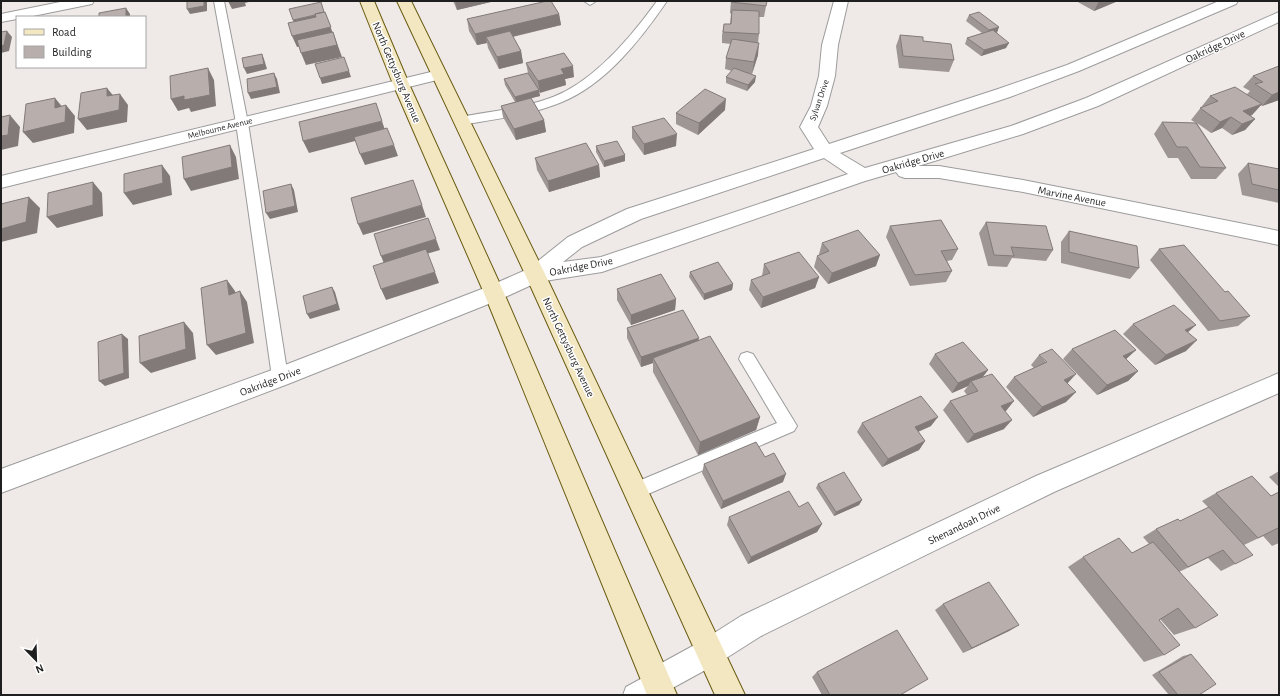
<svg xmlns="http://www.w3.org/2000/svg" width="1280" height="696" font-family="'Alegreya Sans',sans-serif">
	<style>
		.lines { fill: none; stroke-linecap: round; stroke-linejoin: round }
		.lane-casing { stroke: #9c9c9c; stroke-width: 2 }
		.street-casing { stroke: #9c9c9c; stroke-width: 2 }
		.secondary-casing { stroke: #6a5b12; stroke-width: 2 }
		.lane { fill: #fff; fill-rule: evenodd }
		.street { fill: #fff; fill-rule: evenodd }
		.secondary { fill: #f2e7c1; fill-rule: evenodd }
		.wall { fill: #9e9695 }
		.shaded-wall { fill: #817a79 }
		.building { fill: #b8afad; stroke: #817a79 }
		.labels { text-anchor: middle; stroke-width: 3; stroke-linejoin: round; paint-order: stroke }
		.far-street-label { font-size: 9px; fill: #1f1f1f; stroke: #fff }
		.street-label { font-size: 11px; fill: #1f1f1f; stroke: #fff }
	</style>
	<rect width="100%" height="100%" fill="#efeae7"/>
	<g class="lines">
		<defs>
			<path id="lane" d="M214,1H224L248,123L288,377L286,382L280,384L274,382L272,377L236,123Z
				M584,1H595V2L590,5Z
				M657,1H667C641,39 606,84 562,102C531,115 495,119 461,125L455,121L461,117C492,111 524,108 553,97C594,81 632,36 657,1Z
				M747,352L753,354L794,421L797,426L794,431L641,497L635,500L629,497L626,491L629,485L777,423L739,359L741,354Z
				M657,670L665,673L668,681C660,696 640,695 623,695L626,687Z"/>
			<path id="street" d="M65,1H94L92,4L87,5L28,17H17V19L1,22V14Z
				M834,1H848L838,45L835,76L827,106L818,127L829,144L998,89L1067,65L1219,1H1238L1236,4L1079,71L1010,97L840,153L865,168L1011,126L1086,98L1279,12V22L1098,106L1023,134L918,166H939L1023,180L1279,231V245L1023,192L939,178H905L899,176L896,172L865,181L602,272L538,282L501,299L288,384L1,493V469L272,370L487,287L528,269L568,237L627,209L814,149L800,127L811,106L819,76L822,45ZM824,158L848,174L601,257L563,262L582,247L641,219Z
				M439,70L445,72L447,75L445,78L1,188V176Z
				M1279,373V393L1054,492L761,636L720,662L667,691L659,695L647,691L642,681L647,671L700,642L741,616L1036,476Z"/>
			<path id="secondary" d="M360,1H374L409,84L504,293L677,695H647L484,293L393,84Z
				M397,1H411L545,274L745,695H715L525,274Z"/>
		</defs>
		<use href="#lane" class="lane-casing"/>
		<use href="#street" class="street-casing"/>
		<use href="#secondary" class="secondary-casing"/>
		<use href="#lane" class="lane"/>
		<use href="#street" class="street"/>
		<use href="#secondary" class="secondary"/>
	</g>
	<path class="wall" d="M453,1H495L457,10Z
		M731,1H767L764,17H759V34L758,43V55L752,74L747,73L755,82L747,91L726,83V77L732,71L725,69L726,58L731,44L722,43V35L724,24H730L731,14L730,13Z
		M1076,1H1118L1094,11Z
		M559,14L561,25L513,37L521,51L523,63L499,69L488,48L487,43L477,45L469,31L467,19Z
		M969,15L997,33L1006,48L981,56L965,44L967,38L982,33L966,21Z
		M900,35L923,41L954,60L949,72L899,68L896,46Z
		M526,63L574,77L565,79L566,85L539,92L540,96L531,98L544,120L546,132L516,140L503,117L501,106L515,102L505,85L504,79L528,73Z
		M1279,66V100L1262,106L1261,105L1252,115L1250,116L1255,119L1245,130L1232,135L1222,128L1211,133L1197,123L1226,168L1216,179H1191L1178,158H1168L1154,134L1162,122L1196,123L1191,120L1210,96L1247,94L1250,91L1243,87L1253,76Z
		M725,110L698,135L676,124V113Z
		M632,127L676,146L644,155L632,138Z
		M596,146L625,161L604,167L596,152Z
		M535,158L599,165L600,177L549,192L537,170Z
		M1248,163L1277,169L1279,167V203L1242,195L1238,174Z
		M986,222L1053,250L1046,261L1012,258L1007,267L988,266L979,233Z
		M890,226L958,249L952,260L947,261L952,271L946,282L910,286L886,237Z
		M1069,231L1139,268L1130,279L1061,263V242Z
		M822,243L876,266L828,284L814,267L817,256L819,255V254Z
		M1159,249L1225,292L1250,316L1238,326L1208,331L1150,260Z
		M764,264L819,277L815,288L761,308L749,290L751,280L762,276Z
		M690,272L733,284L732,290L704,300L689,277Z
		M617,289L676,299L675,310L631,325L617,300Z
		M1133,324L1188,332L1186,351L1155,365L1123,334Z
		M627,328L698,341L760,417L756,430L698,455L653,372V363L641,367L627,338Z
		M1072,349L1136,350L1126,359L1138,371L1128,381L1097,395L1063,359Z
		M935,354L988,370L983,377L1006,411H1005L1004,429L967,443L943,410L950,401L967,395L964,391L968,386L952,393L929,364Z
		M1039,355L1067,383L1066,402L1033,417L1006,387L1014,377L1034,368L1031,365Z
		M862,423L931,426L918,432L925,441L919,450L882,467L857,432Z
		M765,457L783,482L721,509L702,473L704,464Z
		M1279,471V487L1269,477Z
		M818,484L862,500L859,505L834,516L816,488Z
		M1279,492V543L1272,546L1263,536L1244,545L1235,564L1221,571L1208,558L1179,572L1195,628L1174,635L1160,619L1159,620L1164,655L1144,662L1068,567L1083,557L1132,553L1149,544L1143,537L1156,529L1180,521L1209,508L1202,501L1216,493L1271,496Z
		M799,507L822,524L817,532L748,564L727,525L729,517Z
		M943,604L1019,625L1009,631L963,653L935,610Z
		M1191,654L1199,695H1169L1152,675L1183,656Z
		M817,672L900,695H822L812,677Z"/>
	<path class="shaded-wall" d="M204,1H207V11L190,14L187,9Z
		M228,1H253L245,3L246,6L232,9Z
		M455,1H495L457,10Z
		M1099,1H1118L1094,11Z
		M126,8L130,14V17H126Z
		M325,12L335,39L297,47L292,36Z
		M325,13L327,19L295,26L293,20Z
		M559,14L561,25L489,42L486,37L487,43L477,45L475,34Z
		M999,27L997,33L986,36L989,30Z
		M7,31L12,37L9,51L1,53V46Z
		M333,32L342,57L306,65L301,53Z
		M759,43L758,55L752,74L754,62Z
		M1009,43L1006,48L981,56L984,50Z
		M521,51L523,63L499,69L497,57Z
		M262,54L264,59L267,69L247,74L244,68Z
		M573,66L574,77L565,79L566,85L540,93L538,81L561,69Z
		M208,68L214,80L216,106L191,112L189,108L178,111L171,99Z
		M349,71L351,77L322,84L320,78Z
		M274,73L277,79L280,93L251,99L248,93Z
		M756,76L755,82L747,91L748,85Z
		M107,88L116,99L107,96Z
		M539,90L540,96L516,102L515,97Z
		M1279,92V100L1262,106L1272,95Z
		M120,94L128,105L127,122L87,130L78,119Z
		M55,98L64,109L55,108Z
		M726,99L725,110L698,135L699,123Z
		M1262,104L1252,115L1238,121L1243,111Z
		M66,105L75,116L74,133L33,143L23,132Z
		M10,115L20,127L18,146L1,150V136Z
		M1231,117L1222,128L1211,133L1220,122Z
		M1255,119L1245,130L1232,135L1242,124Z
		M544,120L546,132L516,140L514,129Z
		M382,121L386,133L309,153L303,141Z
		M677,134L676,146L644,155V144Z
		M230,145L236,157L239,179L191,191L184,179Z
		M394,145L398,156L365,165L360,154Z
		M625,155V161L604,167V161Z
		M162,165L170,176L172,195L133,205L124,193Z
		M599,165L600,177L549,192L548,181Z
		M93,182L102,193L103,216L57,228L47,217Z
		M291,184L294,190L298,212L270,219L266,213Z
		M29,197L40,208L37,233L1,242V229Z
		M422,205L426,217L363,235L358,224Z
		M436,239L440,250L385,266L381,256Z
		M880,255L876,266L828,284L832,273Z
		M435,272L439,283L386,300L381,289Z
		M819,277L815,288L761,308L763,297Z
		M227,280L235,291L237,306L229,295Z
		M733,284L732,290L704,300V294Z
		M332,287L335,292L340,310L310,319L307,314Z
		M240,291L247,302L254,343L216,355L207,345Z
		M676,299L675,310L631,325V315Z
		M184,322L193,333L196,359L151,373L140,363Z
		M1196,325L1185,335V330Z
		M122,334L128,339L129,378L105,386L99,381Z
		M699,338L697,348L653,358V363L641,367V357Z
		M1197,340L1186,351L1155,365L1166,355Z
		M1136,350L1125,360L1123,356Z
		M988,370L980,380L971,381L968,386L952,393L958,383Z
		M1138,371L1128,381L1097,395L1107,385Z
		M1076,374L1067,384L1064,380Z
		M1076,392L1066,402L1033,417L1042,407Z
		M1014,401L1006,411L993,415L1001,406Z
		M760,417L756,430L698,455L700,442Z
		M938,417L931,426L908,436L915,427Z
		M1012,420L1004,429L967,443L974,434Z
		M925,441L919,450L882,467L888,459Z
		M786,474L783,482L721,509L723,501Z
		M862,500L859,505L834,516L836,512Z
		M822,524L817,532L748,564L751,557Z
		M1019,625L1009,631L963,653L972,648Z"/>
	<path class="building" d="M187,1H204V6L187,9Z
		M547,1H551L559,14L475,34L467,19Z
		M731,1H767L766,6L731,2Z
		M321,2L324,12L315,14V15L293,20L289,9Z
		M126,8V17H99V13Z
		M732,10L759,11V34L723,32L724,24H731Z
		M325,12L331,27L292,36L288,23L316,17L315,14Z
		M979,12L999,27L989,30L969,15Z
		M993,30L1009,43L984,50L967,38Z
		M7,31L4,45L1,46V32Z
		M510,31L521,51L497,57L486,37Z
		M333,32L337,45L301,53L297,40Z
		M900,35L923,37V41L951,44L954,60L903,56Z
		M732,39L759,43L754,62L726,58Z
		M564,53L573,66L561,69L564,74L538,81L526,63Z
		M262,54L264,64L244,68L242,58Z
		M344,57L349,71L320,78L315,64Z
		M1279,66V92L1272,95L1255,84L1263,82L1253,76Z
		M208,68L210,95L184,100V96L171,99L170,76Z
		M734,68L756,76L748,85L726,77Z
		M274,73L277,87L248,93L247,79Z
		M528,73L539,90L515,97L504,79Z
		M1235,87L1262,104L1243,111L1255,119L1242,124L1231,117L1220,122L1200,108L1218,101L1210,96Z
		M107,88V96L120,94L119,110L78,119L81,93Z
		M705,89L726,99L699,123L676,113Z
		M55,98V108L66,105L65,122L23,132L26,104Z
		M531,98L544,120L514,129L501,106Z
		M376,103L382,121L303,141L299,122Z
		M10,115L8,135L1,136V117Z
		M664,118L677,134L644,144L632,127Z
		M1162,122L1196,123L1226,168L1200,167L1187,147H1177Z
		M387,128L394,145L360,154L354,137Z
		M617,141L625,155L604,161L596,146Z
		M586,143L599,165L548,181L535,158Z
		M230,145L232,167L184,179L182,157Z
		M1248,163L1279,169V190L1252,184Z
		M162,165L163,183L124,193V174Z
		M413,180L422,205L358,224L351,198Z
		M93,182V205L47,217L48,193Z
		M291,184L295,206L266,213L263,191Z
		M29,197L26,222L1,229V204Z
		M428,218L436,239L381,256L374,234Z
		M941,220L958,249L941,251L952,271L915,275L890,226Z
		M986,222L1046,226L1053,250L1011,247L1014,256L994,255Z
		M858,230L880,255L832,273L817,256L829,251L822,243Z
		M1069,231L1137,246L1139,268L1069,252Z
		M1184,245L1225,292L1228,291L1250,316L1220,321L1159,249Z
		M426,249L435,272L381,289L373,266Z
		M799,252L819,277L763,297L751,280L770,273L764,264Z
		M718,262L733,284L704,294L690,272Z
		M661,274L676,299L631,315L617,289Z
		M227,280L229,295L240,291L246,333L207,345L201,288Z
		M332,287L337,304L307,314L303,296Z
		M1174,305L1196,325L1185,330L1197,340L1166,355L1133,324Z
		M683,310L699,338L641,357L627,328Z
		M184,322L186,349L140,363L139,336Z
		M1115,330L1136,350L1123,356L1138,371L1107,385L1072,349Z
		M122,334L124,373L99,381L98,342Z
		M710,336L760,417L700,442L653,358Z
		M963,342L988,370L958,383L935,354Z
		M1052,349L1076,374L1064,380L1076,392L1042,407L1014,377L1047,362L1039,355Z
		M992,374L1014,401L1001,406L1012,420L974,434L950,401L978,391L971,381Z
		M921,396L938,417L915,427L925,441L888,459L862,423Z
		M756,442L765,457L774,453L786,474L723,501L704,464Z
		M844,472L862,500L836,512L818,484Z
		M1252,476L1271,496L1279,492V529L1278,528L1258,538L1216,493Z
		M789,491L799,507L808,502L822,524L751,557L729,517Z
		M1209,507L1253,555L1235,564L1223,550L1188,567L1156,529L1178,519L1180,521Z
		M1119,538L1132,553L1153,542L1218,615L1195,628L1178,608L1159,620L1180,645L1164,655L1083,557Z
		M989,582L1019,625L972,648L943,604Z
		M897,630L928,679L900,695H830L817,672Z
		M1191,654L1216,684L1199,695H1178L1159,672Z"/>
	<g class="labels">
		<g class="far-street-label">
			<text transform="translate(819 100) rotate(-71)" y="3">Sylvan Drive</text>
			<text transform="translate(220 128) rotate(-14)" y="3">Melbourne Avenue</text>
		</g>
		<g class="street-label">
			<text transform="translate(1215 46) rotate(-25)" y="4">Oakridge Drive</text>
			<text transform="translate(397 72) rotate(67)" y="4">North Gettysburg Avenue</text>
			<text transform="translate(913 161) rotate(-16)" y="4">Oakridge Drive</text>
			<text transform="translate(1072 196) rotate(11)" y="4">Marvine Avenue</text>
			<text transform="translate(581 266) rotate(-11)" y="4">Oakridge Drive</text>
			<text transform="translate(569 347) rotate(65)" y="4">North Gettysburg Avenue</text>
			<text transform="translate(270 381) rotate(-21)" y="4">Oakridge Drive</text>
			<text transform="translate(964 524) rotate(-26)" y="4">Shenandoah Drive</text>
		</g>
	</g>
	<rect width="1280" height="696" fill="none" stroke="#1f1f1f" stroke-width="4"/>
	<rect x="16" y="16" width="130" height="52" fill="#ffffff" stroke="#a5a5a5"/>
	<rect x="24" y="29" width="20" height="6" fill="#f2e7c1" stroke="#a5a5a5"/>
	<text x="52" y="36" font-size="12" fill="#1f1f1f">Road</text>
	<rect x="24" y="46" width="20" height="12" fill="#b8afad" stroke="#a5a5a5"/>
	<text x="52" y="56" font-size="12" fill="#1f1f1f">Building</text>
	<g transform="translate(36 660) rotate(157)" stroke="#ffffff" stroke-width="3" paint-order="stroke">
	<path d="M0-3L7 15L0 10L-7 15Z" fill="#1f1f1f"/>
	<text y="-6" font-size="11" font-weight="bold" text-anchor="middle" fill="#1f1f1f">N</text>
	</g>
</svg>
